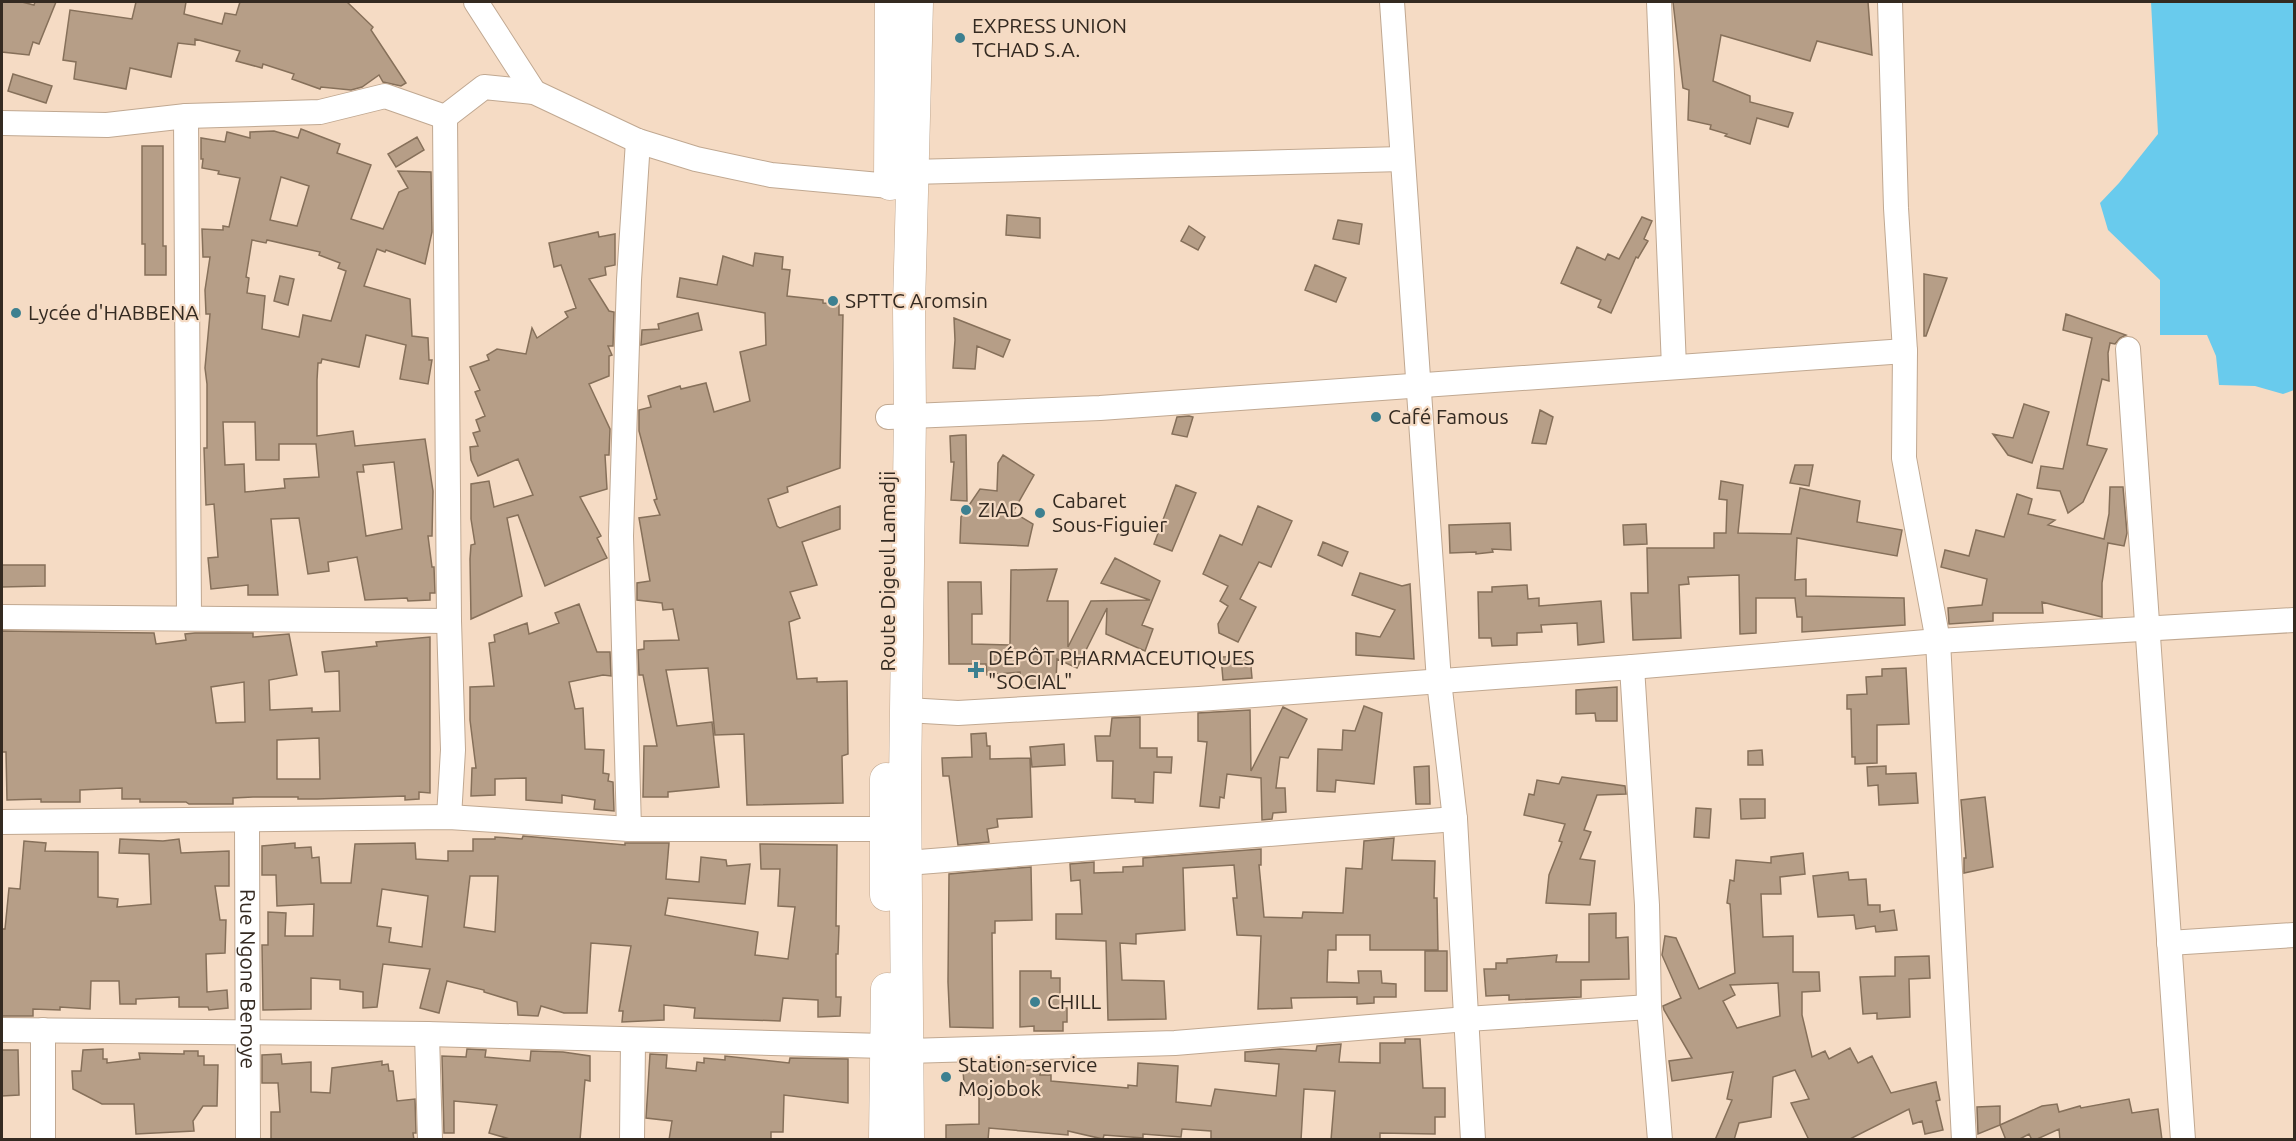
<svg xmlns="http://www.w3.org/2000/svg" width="2296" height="1141" font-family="Ubuntu,sans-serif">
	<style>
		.water { fill: #69cbed }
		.building { fill: #b69e87; stroke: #86705a; stroke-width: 1.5; fill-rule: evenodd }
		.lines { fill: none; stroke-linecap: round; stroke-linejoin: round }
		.minor-casing { stroke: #c0a891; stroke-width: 26 }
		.major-casing { stroke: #c0a891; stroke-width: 33 }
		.minor { stroke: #fff; stroke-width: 24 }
		.major { stroke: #fff; stroke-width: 32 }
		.poi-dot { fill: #3d8090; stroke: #f5dbc4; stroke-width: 2 }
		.labels { text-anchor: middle; stroke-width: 4.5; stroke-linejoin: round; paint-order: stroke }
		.poi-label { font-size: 21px; fill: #342a21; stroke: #f5dbc4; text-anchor: start }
		.street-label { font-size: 21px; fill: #342a21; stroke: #f5dbc4 }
	</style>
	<rect width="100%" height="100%" fill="#f5dbc4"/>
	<path class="water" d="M2151,2H2294V390L2283,394L2255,386L2219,385L2216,356L2207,335H2160V280L2108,230L2100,203L2119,183L2158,134Z"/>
	<path class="building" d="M2,2H22L34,5L35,2H56L39,44L33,42L29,55L2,52Z
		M136,2H186L184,14L222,24L225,13L236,15L240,2H347L373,27L371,30L406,83L401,86L383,82L379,75L362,87L351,90L321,87L320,89L292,79L294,74L263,64L262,68L236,61L240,51L195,39V45L178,43L171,77L130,68L126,89L74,79L76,62L63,60L70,10L132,19Z
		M1673,2H1868L1872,55L1817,41L1810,61L1721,35L1713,81L1750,96V102L1793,113L1788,127L1757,118L1750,144L1725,136L1727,134L1710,129L1711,125L1688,120L1689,90L1683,88Z
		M13,74L52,86L46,103L8,91Z
		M301,129L340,144L337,153L371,165L351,219L383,229L399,192L408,188L398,171L431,172L432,232L425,264L386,250L385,252L377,249L364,286L410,299L412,336L428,338L429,360H432L428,384L400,379L406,345L366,335L359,367L322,359L321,363H318L317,380V436L353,431L355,446L425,439L433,491L432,536H428L432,567H434L435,593H430V600L408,601L407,598L365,600L357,557L328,562L329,571L308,574L299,518L271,519L278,595H248V585L211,589L208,558L218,557L214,504L206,505L204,448H207V384L205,368L210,314H206L205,290L210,257H203L202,229L223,230V226L229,227L240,178L218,174L219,171L202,168L203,159H201V138L225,142L227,132L250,138V132L274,131L298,138ZM281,177L309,186L297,226L270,220ZM252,240L266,243L267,240L320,252L319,255L340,263L338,268L346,271L331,321L303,315L299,337L262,329L265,296L247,293L249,278L246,277ZM223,422H255L256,460H279V444H316L319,477L284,479L285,488L245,492L244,464L225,465ZM394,462L402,529L366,536L357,472H364L363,465Z
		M417,137L424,150L396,167L388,154Z
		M142,146H163V246H166V275H145V244H142Z
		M1007,215L1040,218V238L1006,235Z
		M1642,217L1652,221L1644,239L1648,241L1638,258L1636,257L1611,313L1598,307L1601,300L1561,283L1577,247L1605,260L1608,254L1619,259Z
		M1338,220L1362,224L1359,244L1333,239Z
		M1189,226L1205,237L1198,250L1181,241Z
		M598,232L599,237L615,234V265L605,267L606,275L589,279L609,311L614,312L613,346H608L612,355L609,356V376L589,384L610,429L609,455H605L607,489L580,497L601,536L597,538L607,558L545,586L518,515L507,518L522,596L471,619L470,559L471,545L475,544L471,519V484L489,481L494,507L533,495L518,459L478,476L471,460L470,447L478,446L473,433L480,431L476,420L485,416L475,392L480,390L470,367L489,360L487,355L497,349L526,354L532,328L537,338L568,317L565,312L576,308L561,265L554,267L549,243Z
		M755,253L783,257L782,269L790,270L787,296L823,300V303L839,304V315H843L840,468L787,487L788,492L768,499L777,526L780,528L840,506V529L802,542L817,585L790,592L800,618L789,622L797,679L817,678V682L847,681L848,754L842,756L843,803L747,805L744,734L715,735L708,668L666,670L677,726L712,722L719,787L668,792V797H643L644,746H657L643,675H639L638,650L644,649V641L679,640L673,609L663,610L662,603L637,600V583L650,581L639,518L660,515L654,500L657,499L639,431V410L651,407L648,396L680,386L681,389L706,383L714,412L750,401L740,352L766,345L765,313L677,297L680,278L717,285L723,256L753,266Z
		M1315,265L1346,278L1336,302L1305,290Z
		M1924,274L1947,278L1926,336H1924Z
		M280,276L294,279L288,305L274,301Z
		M698,313L702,330L641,345L642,330L659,329L658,324Z
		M2066,314L2126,335L2120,338L2115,344L2110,343L2108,353L2109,381L2102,379L2087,445L2107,449L2083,502L2068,513L2060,491L2037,488L2041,466L2063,469L2092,338L2063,330Z
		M954,318L1010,340L1003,357L977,346L975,369L953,368L955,340Z
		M2024,404L2049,412L2032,463L2008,455L1993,434L2013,438Z
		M1540,410L1553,417L1546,444L1532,443Z
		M1189,416L1193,417L1187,437L1172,434L1177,417Z
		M962,435H966L967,501L951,500L954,462H951L950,436Z
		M1003,455L1034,475L1013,512L1033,524L1028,546L960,543L961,517L980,489L997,491L998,463Z
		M1795,465H1813L1809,486L1790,483Z
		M1721,481L1743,485L1738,533L1791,534L1800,488L1860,501L1857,522L1902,530L1897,556L1797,538L1795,580L1806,579V596L1904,598L1905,625L1802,632V617H1797L1795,598H1756V633L1740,634L1739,575L1688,577L1689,584L1679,585L1681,638L1633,640L1631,593H1648L1647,548H1714V533H1726L1727,500L1719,499Z
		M1176,485L1196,493L1172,551L1154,544Z
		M2110,487H2123L2127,533L2124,546L2108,543L2102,583V617L2042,602L2043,613H1993V621L1949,624L1948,608L1982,605L1987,579L1941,567L1945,550L1969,556L1976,530L2004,537L2017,494L2032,499L2028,514L2055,520L2048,525L2104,539L2109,514Z
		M1258,506L1292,521L1271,567L1259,562L1240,599L1256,607L1238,642L1219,633L1218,624L1228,606L1220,601L1228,586L1203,574L1220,535L1242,545Z
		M1510,523L1511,550L1492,549L1493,552L1476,554V552L1450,553L1449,525Z
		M1646,524L1647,544L1624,545L1623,525Z
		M1323,542L1348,552L1342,566L1318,555Z
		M1115,558L1160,581L1142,625L1153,629L1145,651L1106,634L1107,608L1077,668L1057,659L1056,681H1039L1040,686L1022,687L1020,672L987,675L986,664H949L948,582H981L982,614H972V644L1010,645L1011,570L1057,569L1047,601H1068V647L1091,601L1150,600L1101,583Z
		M2,565H45V586L2,587Z
		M1360,573L1402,586L1410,584L1414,659L1356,655V633L1380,637L1395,610L1352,595Z
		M1527,585L1528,599L1539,598V606L1601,601L1604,642L1578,645L1577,623L1541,625L1542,632L1517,633V645L1492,646L1491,638H1479L1478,592H1492V587Z
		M579,604L597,652H610L611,676L603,675L569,682L575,709L583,708L585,749L604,750L603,773L609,774L608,781L613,782L614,811L594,809L595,800L562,795V803L526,800V778L495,779V795L471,796L472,768H476L470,720V687L494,686L489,643L495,642L494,635L527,623L529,634L559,623L555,613Z
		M2,631L154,633L156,644L186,640L185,634L195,633H253V637L289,634L297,675L269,680L270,710L312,708V712L340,711L339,671L325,672L322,652L377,646L376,642L430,637V793L419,792V799L405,800V796L317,799H298V797H253L233,798V804H189L186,802H140V799H122V788L80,790V802H41V799L7,800L6,752H2ZM244,682L245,722L216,723L211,687ZM319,738L320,779H277V740Z
		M1250,656L1252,678L1223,680L1221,657Z
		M1906,668L1909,724L1877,725V763L1855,764V757H1852L1851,709H1847V695L1867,694L1866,677L1882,676V669Z
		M1617,687V721H1596L1595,713L1576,714V690Z
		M1364,706L1382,713L1374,784L1336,780L1335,792L1317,791L1318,749L1342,750L1343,730L1355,731Z
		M1283,707L1307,719L1288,758L1280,757L1276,788H1285L1286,812L1273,813L1272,819L1262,820L1261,778L1227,774L1224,798L1220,797L1219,808L1200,806L1207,742L1198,741V713L1250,710L1251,771Z
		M1140,717V748H1157V757H1172L1171,773L1154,772L1153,803L1135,802V799L1112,798L1113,761H1097L1095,736H1110L1112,718Z
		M986,733L987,746H990V759L1030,758L1032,817L997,819L998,827L987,829L989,842L958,845L949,776H943L942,758L972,757L971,734Z
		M1064,744L1065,765L1032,767L1030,747Z
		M1762,750L1763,765H1748V751Z
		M1429,766L1430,804H1416L1414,767Z
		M1886,766V774L1916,773L1918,803L1879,805L1878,785L1868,786L1867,767Z
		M1562,777L1625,786L1626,794L1597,795L1584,830L1591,832L1580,859L1595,861L1590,905L1546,903L1549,875L1562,842L1559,841L1565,824L1524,815L1529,794L1534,795L1537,780L1559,784Z
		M1985,797L1993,867L1964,873V858H1966L1961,800Z
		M1740,799H1765V818L1741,819Z
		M1696,808L1711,809L1709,838L1694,837Z
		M523,836L625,845V843H669L666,879L699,882L701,857L726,860L727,866L750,864L745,904L668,898L665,915L758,932L755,955L788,959L795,907L778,906L780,869H761L760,844L837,845L836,926H839L838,954H836V997H841L840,1016L818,1017V1000L783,998L780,1021L694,1018L695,1008L664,1005V1020L622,1022L623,1011H619L631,946L591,943L587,1013H564L541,1006L538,1016L518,1015L517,1002L484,992V990L447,981L439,1013L420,1008L430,969L383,964L377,1007L363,1008V992L340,989V980L311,978V1009L263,1010L262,945H268V912L286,913L285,936H313L314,904L277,906L276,875H262V846L295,843V848L311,847L312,858L319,857L321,883H351L355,844L415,843L416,859L448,861V851H473V839H495V837L522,839ZM470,876H498L495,932L464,927ZM382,889L428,896L422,947L389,942L391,928L377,926Z
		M1394,838L1392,860L1435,861L1434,898H1437L1438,950H1370V935H1336V950H1328L1327,982L1359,983L1358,971H1381L1382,983L1396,984V997H1374V1003L1357,1004V997L1291,998L1292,1008L1258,1009L1261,936L1237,935L1233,898H1237L1234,865L1183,868L1185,930L1136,934V944L1120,943L1122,980L1164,981L1166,1019L1108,1020L1106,941L1056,939V914H1082L1080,880L1071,881L1070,864L1094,862V873L1123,872V867L1143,866V858L1261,849V865H1259L1264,917L1302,918L1303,912L1343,913L1346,868L1362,869L1364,841Z
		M120,839L163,841L179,839L181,853L229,851V886H215L220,920H226L225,953L206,954L207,992L227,990L228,1008L209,1010L208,1007H179V997L136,999V1004H120L119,981H91L90,1009L60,1007V1010L33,1009V1016H2V929H5L9,888L20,889L24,841L46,843L45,851L98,852V897L118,899L117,907L151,904L149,854L119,853Z
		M1803,853L1805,874L1780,877L1781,894H1761L1763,937L1793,936V972H1819L1820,991L1802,992V1015L1812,1057L1825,1051L1829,1059L1850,1048L1858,1063L1872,1056L1891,1093L1936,1082L1940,1100L1936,1101L1943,1130L1925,1134L1922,1121L1913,1124L1909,1109L1848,1140H1809L1791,1103L1809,1099L1795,1070L1773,1077L1771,1117L1739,1123L1734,1140H1715L1732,1100L1727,1099L1733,1072L1672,1081L1669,1061L1692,1058L1664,1010L1663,1006L1681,998L1662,955L1665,936L1676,938L1699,989L1735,973L1730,904L1727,903L1730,880L1734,881L1736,860L1771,863V857ZM1778,983L1780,1016L1737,1028L1723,1001L1735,995L1730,985Z
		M1031,867L1032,920L995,921V933H992L993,1028L950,1027L948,982L949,874Z
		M1848,872L1849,880L1866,879L1868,905H1880V912L1894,910L1897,930L1876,932L1875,926L1856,929L1854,915L1818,917L1813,876Z
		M1616,913V938L1628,937L1629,979L1581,980V997L1509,1000V995L1486,996L1484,969H1496V963H1507V959L1557,955L1556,962H1589V914Z
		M1425,951H1447V991H1425Z
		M1929,956L1930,978L1909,979L1910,1017L1877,1019V1013L1863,1014L1860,977L1895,976V957Z
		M1020,971H1051V978H1060V1008H1067V1022H1063V1031H1034V1026L1020,1027Z
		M1405,1039H1420L1423,1088H1445V1117H1435V1134L1380,1133V1140H1331L1335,1091L1304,1089L1301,1140H1211V1131L1182,1129L1181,1137L1143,1134V1138L1104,1135L1103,1139L1068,1131V1135L989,1128L988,1140H946V1125L979,1124V1093L965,1095L963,1071L986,1069V1063L1025,1062V1064L1041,1065L1040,1075H1051V1081L1128,1088V1085L1137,1086L1138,1063L1178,1066L1176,1102L1211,1106L1215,1089L1276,1096L1279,1064L1245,1061V1052L1280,1049L1316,1051L1317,1046L1341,1044L1339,1062L1380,1063V1043H1405Z
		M103,1049V1059H107V1063L140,1059L139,1053L184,1054V1051H198V1056H204V1065H218L217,1106H203L193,1121L194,1131L136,1134L134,1104H102L73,1089L72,1071H81L83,1050Z
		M467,1049L486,1050L485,1057L530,1061L531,1051L563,1052L590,1056V1081L585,1080L580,1140H513L489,1133L497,1105L454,1101V1133H444L442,1056L466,1057Z
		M2,1050H18L19,1095L2,1096Z
		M281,1054L282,1064L311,1062V1092L330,1093L332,1068L382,1061V1065L388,1064L389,1071H393L397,1101L415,1099L416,1133H413L414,1140H271V1112H280L278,1083H262V1055Z
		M650,1054L667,1055L666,1068L696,1071L697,1062L704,1063V1058L725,1060V1056L789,1063L790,1058L848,1059V1103L784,1095L783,1132H771V1140H669L672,1121L646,1118Z
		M2129,1099L2132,1113L2158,1109L2162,1140H2060L2059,1129L2035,1140H2032L2029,1134L2018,1140H2006L2000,1125L2042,1106L2057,1104L2059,1112L2080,1106L2081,1108Z
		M2000,1106V1125L1978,1134L1977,1107Z"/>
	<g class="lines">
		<defs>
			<g id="minor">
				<path d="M476,2L534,92"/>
				<path d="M1392,2L1439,681L1455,819L1473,1140"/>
				<path d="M1659,2L1674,367"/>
				<path d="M1890,2L1896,208L1905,351L1904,458L1938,641L1964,1140"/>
				<path d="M186,116L189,618"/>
				<path d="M445,117L449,621L453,750L449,817"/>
				<path d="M445,117L484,87L534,92L638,141L696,159L771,175L890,186"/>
				<path d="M2,123L107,125L186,116L320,112L385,96L445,117"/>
				<path d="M911,172L1402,159"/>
				<path d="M2128,349L2183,1140"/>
				<path d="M888,417L1100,408L1905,351"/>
				<path d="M2,617L449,621"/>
				<path d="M1632,667L1647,905L1649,1007L1660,1140"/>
				<path d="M907,710L958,713L1199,699L1632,667L1938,641L2294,620"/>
				<path id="s1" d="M247,820L248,1140"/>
				<path d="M2,822L449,817L629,829H885"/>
				<path d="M629,829L621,536L629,280L638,141"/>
				<path d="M907,863L1455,819"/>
				<path d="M2169,943L2294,935"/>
				<path d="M2,1030L427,1034L885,1046L908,1051L1175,1043L1467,1019L1649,1007"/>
				<path d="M43,1030V1140"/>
				<path d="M427,1034L430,1140"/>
				<path d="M632,1140L633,1040"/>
			</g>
			<path id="major" d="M890,184L891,2
				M886,895V779
				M885,1140L887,989
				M908,1140L905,785L910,415L909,306L917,2"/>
		</defs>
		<use href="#minor" class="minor-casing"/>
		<use href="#major" class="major-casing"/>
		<use href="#minor" class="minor"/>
		<use href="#major" class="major"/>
	</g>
	<g class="poi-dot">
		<circle cx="960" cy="38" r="6"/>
		<circle cx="833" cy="301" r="6"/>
		<circle cx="16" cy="313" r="6"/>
		<circle cx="1376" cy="417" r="6"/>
		<circle cx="966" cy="510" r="6"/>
		<circle cx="1040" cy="513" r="6"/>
		<path d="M973 661h6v6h6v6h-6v6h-6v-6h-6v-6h6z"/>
		<circle cx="1035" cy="1002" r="6"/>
		<circle cx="946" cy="1077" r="6"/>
	</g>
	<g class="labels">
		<g class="poi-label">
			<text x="972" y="33">EXPRESS UNION<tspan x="972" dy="24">TCHAD S.A.</tspan></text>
			<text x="845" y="308">SPTTC Aromsin</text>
			<text x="28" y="320">Lycée d'HABBENA</text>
			<text x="1388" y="424">Café Famous</text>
			<text x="1052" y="508">Cabaret<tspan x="1052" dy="24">Sous-Figuier</tspan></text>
			<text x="978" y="517">ZIAD</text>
			<text x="988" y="665">DÉPÔT PHARMACEUTIQUES<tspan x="988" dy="24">"SOCIAL"</tspan></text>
			<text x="1047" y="1009">CHILL</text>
			<text x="958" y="1072">Station-service<tspan x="958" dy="24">Mojobok</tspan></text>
		</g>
		<g class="street-label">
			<text transform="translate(888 571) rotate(-90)" y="7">Route Digeul Lamadji</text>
			<text dy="7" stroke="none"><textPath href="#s1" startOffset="159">Rue Ngone Benoye</textPath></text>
		</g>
	</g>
	<rect width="2296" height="1141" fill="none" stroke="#342a21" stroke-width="6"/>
</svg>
